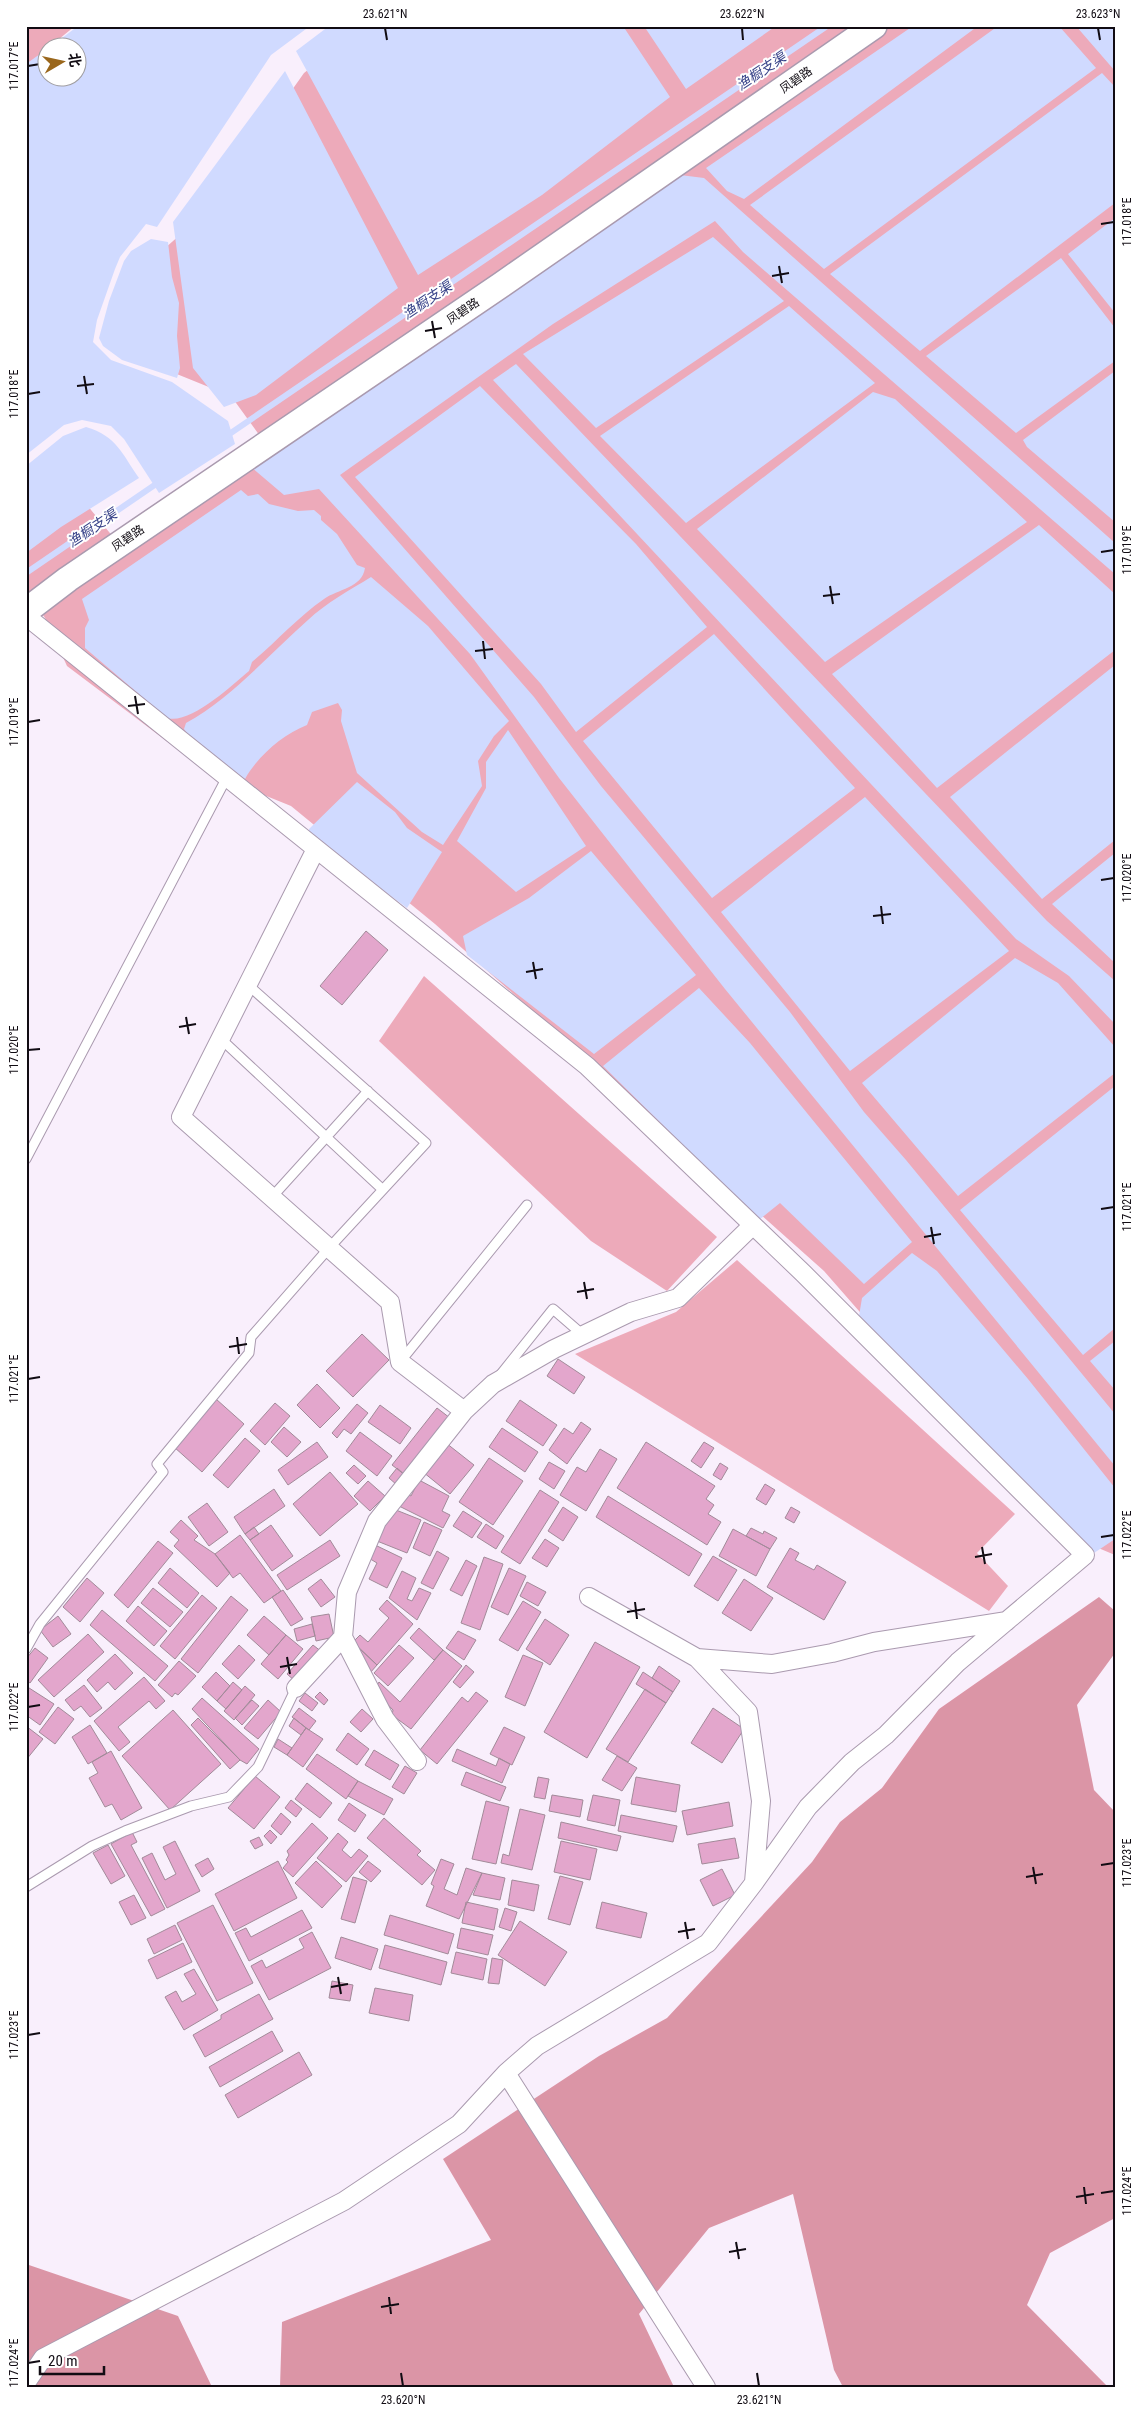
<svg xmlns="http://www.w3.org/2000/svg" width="1141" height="2413" font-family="'Roboto Condensed','Noto Sans SC',sans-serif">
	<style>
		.green { fill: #edaaba }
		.forest { fill: #db95a6 }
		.water { fill: #d0daff }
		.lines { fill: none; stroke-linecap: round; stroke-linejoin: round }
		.stream { stroke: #d0daff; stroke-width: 6 }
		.building { fill: #e3a6cc; stroke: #a28a99 }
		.service-casing { stroke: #aa9aaf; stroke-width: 11 }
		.minor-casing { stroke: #aa9aaf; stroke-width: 20 }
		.secondary-casing { stroke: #aa9aaf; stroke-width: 28 }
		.service { stroke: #fff; stroke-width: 9 }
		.minor { stroke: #fff; stroke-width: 18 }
		.secondary { stroke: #fff; stroke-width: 25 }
		.ticks { fill: none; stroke: #110c13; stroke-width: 2 }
		.labels { text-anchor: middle; stroke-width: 4; stroke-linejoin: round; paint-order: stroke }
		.street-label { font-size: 12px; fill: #110c13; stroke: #fff }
		.water-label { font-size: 14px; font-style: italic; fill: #384389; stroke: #fff }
		.neatline { fill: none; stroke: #110c13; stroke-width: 2 }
		.ticks-label { font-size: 12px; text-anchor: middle; fill: #110c13 }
	</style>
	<rect width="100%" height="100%" fill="#f9effc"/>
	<path class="green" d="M26,26H75L26,66Z
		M364,26H1115V1555L1048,1527L824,1271L435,924L291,806L209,773L67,666L45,618L26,590V475L60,472L127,554L206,501L270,450L231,396L120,351L132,277L205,213L304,73Z
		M424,976L717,1237L667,1291L591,1241L379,1041Z
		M737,1260L1015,1514L977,1553L1008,1586L989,1611L575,1354L676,1312Z"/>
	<path class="forest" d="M1099,1597L1115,1611V1653L1077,1705L1094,1790L1115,1812V2218L1050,2253L1027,2305L1108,2387H843L834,2370L793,2194L709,2228L639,2314L674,2387H280L282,2322L491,2240L443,2159L599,2056L667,2018L812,1862L840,1822L882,1788L939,1709Z
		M26,2264L178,2316L212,2387H26Z"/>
	<path class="water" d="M78,26H310L271,55L157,227L146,224L120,257L115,269L97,320L93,342L111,360L172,382L228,421L235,444L159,493L124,439L111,426L82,420L64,425L26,455V64L47,49L48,78H78V48L50,47Z
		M329,26H623L670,97L542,195L418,275L296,51Z
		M644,26H776L686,89Z
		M913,26H978L744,199L727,191L706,168Z
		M998,26H1059L1096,68L824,269L750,205Z
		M1076,26H1115V71Z
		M285,71L398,288L256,395L224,407L193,368L173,222Z
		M1102,73L1115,87V203L920,351L830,274Z
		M680,175L704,178L1115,543V574L743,252L715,221L553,324L340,475L534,697L601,786L790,1012L864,1112L906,1160L1115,1414V1466L725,989L559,778L470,654L319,489L284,495L250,466Z
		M1115,218V313L1068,254Z
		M713,237L784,301L596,428L523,354Z
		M151,239L168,242L172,277L179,303L177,336L180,368L177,378L122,360L103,346L99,338L109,301L124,261L131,251Z
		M1061,258L1115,328V361L1016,433L926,356Z
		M789,306L875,383L686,523L600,436Z
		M516,364L1047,921L1115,981V1024L1069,976L1016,939L493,380Z
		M1115,371V522L1027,447L1023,440Z
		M480,386L636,544L707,627L576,732L541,684L355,477Z
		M873,392L895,399L1027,522L825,662L697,529Z
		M86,427C117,436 122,454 139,478L61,527L26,553V466L63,436Z
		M241,490L248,496L258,494L269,504L298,511L314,510L321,516V520L337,534L357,565L365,568C362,588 338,589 324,599C298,617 276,642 252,662L249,671C231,686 190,725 167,718L85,648V628L89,620L82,599Z
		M1039,525L1115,594V650L937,788L832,674Z
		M371,577L428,626L509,721L494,736L478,761L482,786L443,845L422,832L357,773L341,721L342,710L338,703L312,712L307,725C282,735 258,756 245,779L192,740L184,729L186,723C233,697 268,655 308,620C326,603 350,590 371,577Z
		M714,634L855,788L712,898L583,741Z
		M1115,665V840L1042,899L950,797Z
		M508,730L586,846L516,892L457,841L486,788V762Z
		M357,782L395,812L407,828L442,852L407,908L309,835V829Z
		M865,797L1009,951L850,1071L721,912Z
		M591,851L696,975L594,1054L467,955L463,936L529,898Z
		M1115,853V963L1052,904Z
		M1015,958L1058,983L1115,1047V1073L958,1196L862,1083Z
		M699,988L750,1043L912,1242L864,1284L780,1203L759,1220L603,1066Z
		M1115,1086V1328L1083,1355L960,1210Z
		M912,1253L937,1271L1028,1379L1115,1488V1539L1094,1553L859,1316L862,1298Z
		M1115,1341V1390L1090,1361Z"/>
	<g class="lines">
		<path class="stream" d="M225,437L827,26
			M26,573L159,482"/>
	</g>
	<path class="building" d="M366,931L388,950L342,1005L320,986Z
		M362,1334L389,1360L353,1397L326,1371Z
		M558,1359L585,1377L574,1394L547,1376Z
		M317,1384L340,1408L320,1428L297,1405Z
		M216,1399L244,1424L202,1472L174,1447Z
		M520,1400L557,1425L543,1446L506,1421Z
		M275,1403L290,1416L265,1445L250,1431Z
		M357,1404L368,1413L351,1434L344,1429L337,1438L332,1433Z
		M380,1405L411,1428L400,1444L368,1422Z
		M437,1408L450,1418L405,1475L392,1465Z
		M581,1422L591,1429L567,1464L549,1450L564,1428L573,1434Z
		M284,1427L301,1442L287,1457L271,1442Z
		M502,1428L538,1452L525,1472L489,1447Z
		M360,1432L392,1456L377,1476L346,1451Z
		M245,1438L260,1451L228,1488L213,1475Z
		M317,1442L328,1457L288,1485L278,1470Z
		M646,1442L715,1486L706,1499L714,1505L708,1514L721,1522L707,1545L617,1488Z
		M704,1442L714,1448L701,1468L691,1461Z
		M446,1443L474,1465L450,1494L423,1472Z
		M600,1449L617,1459L586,1511L560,1495L577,1467L586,1472Z
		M489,1458L523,1481L493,1525L459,1502Z
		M549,1462L565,1471L554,1489L539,1479Z
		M720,1463L728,1468L721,1480L713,1475Z
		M354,1465L366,1476L358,1484L346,1473Z
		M397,1468L405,1475L397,1485L389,1478Z
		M330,1472L358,1504L320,1536L293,1504Z
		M419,1480L449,1496L442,1511L450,1515L443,1528L399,1506L405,1493L411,1496Z
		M368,1481L385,1496L370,1511L354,1496Z
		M765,1484L775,1490L766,1505L756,1499Z
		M274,1489L285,1506L245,1534L234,1517Z
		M540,1490L559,1502L520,1564L501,1552Z
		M608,1496L702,1554L689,1576L596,1517Z
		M207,1503L228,1532L209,1546L188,1517Z
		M563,1507L578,1517L563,1541L548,1531Z
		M791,1507L800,1512L794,1523L785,1518Z
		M391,1508L421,1520L407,1553L377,1541Z
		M463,1511L482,1523L472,1538L453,1526Z
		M181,1520L198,1536L194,1540L215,1554L230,1573L217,1587L174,1546L179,1540L170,1532Z
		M424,1522L442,1530L430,1556L413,1548Z
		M486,1524L504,1536L496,1549L477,1537Z
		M271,1525L293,1556L272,1571L250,1540Z
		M254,1527L259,1534L250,1540L245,1534Z
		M751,1528L763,1534L764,1531L777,1538L770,1549L746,1536Z
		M733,1529L770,1549L756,1576L719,1556Z
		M240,1535L281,1591L264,1603L240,1573L233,1578L215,1554Z
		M545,1539L559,1548L547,1567L532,1558Z
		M330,1540L340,1556L287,1590L277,1575Z
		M158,1541L173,1553L128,1608L114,1595Z
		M373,1544L402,1558L387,1588L369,1579L377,1563L367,1557Z
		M790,1548L799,1553L795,1560L814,1570L817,1565L846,1582L824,1620L767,1587Z
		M437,1551L449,1558L433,1589L421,1583Z
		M713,1556L737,1570L718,1601L694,1586Z
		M484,1557L503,1564L480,1630L461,1623Z
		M466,1560L477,1566L462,1596L450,1590Z
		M170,1568L199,1593L187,1608L158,1583Z
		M509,1568L526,1576L508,1615L491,1607Z
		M402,1571L416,1578L407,1599L412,1601L419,1588L431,1593L417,1620L389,1598Z
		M87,1578L104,1593L80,1622L63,1607Z
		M321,1579L335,1597L321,1607L308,1589Z
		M744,1579L773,1598L751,1631L722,1613Z
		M527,1582L546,1592L538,1606L520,1596Z
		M153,1588L183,1612L170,1627L141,1603Z
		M283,1590L303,1619L291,1626L272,1597Z
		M202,1595L217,1608L175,1659L160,1646Z
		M231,1596L248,1610L198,1673L181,1659Z
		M387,1600L413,1624L377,1665L353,1642L360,1635L368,1642L389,1618L379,1609Z
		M523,1601L541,1612L518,1651L499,1640Z
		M138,1606L167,1631L154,1646L126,1621Z
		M102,1610L168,1666L155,1681L90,1625Z
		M329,1614L334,1637L316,1641L311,1617Z
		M58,1616L71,1634L53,1647L40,1630Z
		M264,1616L286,1635L269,1655L247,1635Z
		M545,1619L569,1635L550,1665L526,1649Z
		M312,1624L315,1636L297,1641L294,1629Z
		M419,1628L443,1650L434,1660L410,1638Z
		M458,1631L476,1640L464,1660L446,1648Z
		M88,1634L104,1652L54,1697L38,1680Z
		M286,1635L303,1649L278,1679L261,1664Z
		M595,1642L640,1667L587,1758L544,1732Z
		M239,1645L255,1660L238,1679L222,1664Z
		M313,1645L322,1652L295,1681L287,1674Z
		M399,1645L414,1658L388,1686L374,1673Z
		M35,1648L48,1658L30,1683L26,1680V1659Z
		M360,1649L377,1665L370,1673L357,1653Z
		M443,1650L462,1666L411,1729L392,1715L393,1710L374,1690L379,1682L400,1702Z
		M115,1654L133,1673L115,1690L108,1682L97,1692L87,1680Z
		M523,1655L543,1663L525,1706L505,1697Z
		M179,1661L196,1676L178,1695L175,1693L172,1697L158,1685Z
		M466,1665L474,1672L460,1688L453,1682Z
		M659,1666L680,1681L673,1692L652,1678Z
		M216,1672L230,1686L217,1701L202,1687Z
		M643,1672L673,1692L666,1703L636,1684Z
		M144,1677L165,1701L156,1709L149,1701L118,1727L130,1742L119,1751L94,1721Z
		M233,1682L242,1690L226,1709L217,1701Z
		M84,1685L102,1708L90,1717L81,1706L74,1711L65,1700Z
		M26,1686L54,1704L40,1725L26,1715Z
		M245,1686L255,1695L234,1720L224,1711Z
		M645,1689L666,1703L628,1762L606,1749Z
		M320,1692L328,1700L324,1705L315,1697Z
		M476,1692L488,1701L437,1764L420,1750L462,1697L468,1702Z
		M305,1693L318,1703L312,1711L299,1701Z
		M202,1698L259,1749L247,1764L240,1760L192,1709Z
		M252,1700L259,1706L242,1725L235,1718Z
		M268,1700L281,1712L258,1739L244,1728Z
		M58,1707L74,1719L55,1744L39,1732Z
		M299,1708L316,1721L309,1730L292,1717Z
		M713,1708L744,1729L722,1763L691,1743Z
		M362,1709L373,1719L361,1732L350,1722Z
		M173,1710L221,1764L170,1810L122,1756Z
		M198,1718L240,1760L230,1769L191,1725Z
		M294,1718L306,1728L301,1735L289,1726Z
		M90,1725L107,1753L88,1764L72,1737Z
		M26,1726L43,1739L26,1760Z
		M504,1727L525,1737L512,1765L490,1754Z
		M306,1728L323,1739L303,1767L287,1755Z
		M348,1733L369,1749L357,1765L336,1750Z
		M278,1739L292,1748L287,1755L274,1747Z
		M457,1749L496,1766L499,1758L510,1764L502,1783L452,1761Z
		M374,1750L399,1765L390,1780L365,1765Z
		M111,1751L142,1808L121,1820L112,1804L105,1807L89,1778L98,1773L92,1762Z
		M317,1754L358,1781L346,1799L306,1769Z
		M617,1756L637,1768L622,1791L602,1780Z
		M405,1766L417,1773L404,1794L392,1787Z
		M466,1772L506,1787L500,1801L461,1785Z
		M255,1776L280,1797L254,1829L228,1808Z
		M538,1777L549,1779L545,1799L534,1797Z
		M636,1777L680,1785L676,1812L631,1804Z
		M358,1781L393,1799L384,1815L348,1796Z
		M307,1783L332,1803L320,1818L295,1799Z
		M552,1795L583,1800L580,1817L549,1811Z
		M593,1795L620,1800L615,1826L587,1820Z
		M291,1800L302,1809L296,1817L285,1808Z
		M486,1801L509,1807L496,1864L472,1859Z
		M729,1802L733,1826L687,1835L682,1811Z
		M349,1803L366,1815L355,1832L338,1820Z
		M520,1809L545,1815L532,1870L501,1863L503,1854L509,1856Z
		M281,1813L291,1822L281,1835L271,1826Z
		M621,1815L677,1826L673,1842L618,1831Z
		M384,1818L421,1851L417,1855L435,1870L422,1885L367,1838Z
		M561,1822L621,1836L617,1851L558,1838Z
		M312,1823L328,1838L293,1877L283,1868L288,1862L286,1860L289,1855L287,1851Z
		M270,1830L277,1837L271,1844L264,1836Z
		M132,1832L137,1842L131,1845L165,1909L151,1916L111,1844Z
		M338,1833L348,1842L342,1850L351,1858L359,1849L368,1856L346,1882L317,1858Z
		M259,1837L263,1845L255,1849L250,1841Z
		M735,1838L739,1858L702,1864L698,1844Z
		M175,1841L200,1891L167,1908L142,1858L152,1853L165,1880L176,1874L163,1847Z
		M561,1841L597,1849L590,1880L554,1872Z
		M108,1845L125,1876L111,1884L93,1853Z
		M208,1858L214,1869L202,1877L195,1865Z
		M441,1859L454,1864L444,1889L457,1895L466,1868L482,1873L459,1919L426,1906L434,1886L431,1884Z
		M278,1861L297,1898L234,1931L215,1894Z
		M316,1861L342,1886L322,1908L295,1883Z
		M368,1861L381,1871L371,1882L359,1872Z
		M722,1869L735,1895L713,1906L700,1880Z
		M482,1873L505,1878L500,1900L473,1895Z
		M560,1876L583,1882L570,1925L548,1919Z
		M353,1877L367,1881L355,1923L341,1919Z
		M512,1880L539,1885L534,1911L508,1905Z
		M134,1895L146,1918L131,1925L119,1902Z
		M466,1902L498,1909L494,1930L462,1923Z
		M602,1902L647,1913L641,1938L596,1928Z
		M213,1905L253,1983L217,2001L177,1923Z
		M505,1908L517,1912L511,1931L499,1927Z
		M302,1910L312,1928L249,1961L235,1933L246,1928L251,1937Z
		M390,1915L454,1934L448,1954L384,1935Z
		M520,1921L567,1952L545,1986L498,1955Z
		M175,1925L182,1940L154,1954L147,1939Z
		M461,1928L493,1935L488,1955L457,1948Z
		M312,1932L331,1968L269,2000L251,1966L262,1960L266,1968L304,1948L299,1939Z
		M341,1937L378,1949L371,1970L335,1958Z
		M183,1943L192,1962L157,1979L148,1960Z
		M385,1945L447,1962L441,1985L379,1968Z
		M456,1952L487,1959L483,1980L451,1973Z
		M492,1958L503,1960L499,1984L488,1983Z
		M194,1969L218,2010L184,2030L165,1997L176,1991L182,2002L196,1994L184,1974Z
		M332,1981L353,1985L350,2001L329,1998Z
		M375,1988L413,1995L409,2021L369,2013Z
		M259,1994L273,2019L205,2057L193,2035L221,2019V2015Z
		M272,2031L283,2051L220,2087L209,2067Z
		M299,2052L312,2075L238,2118L225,2095Z"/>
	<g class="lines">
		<defs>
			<path id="service" d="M221,1039L382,1189
				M26,1159L227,777
				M272,1197L368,1091
				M400,1362L527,1205
				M501,1374L553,1309L583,1335
				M26,1649L40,1624L163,1472L157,1464L249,1353L251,1337L329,1248L426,1143L248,985
				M26,1887L92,1846L125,1831L191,1806L229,1797L258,1767L296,1688"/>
			<path id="minor" d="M26,616L587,1066L803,1273L1085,1555L958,1662L886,1735L852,1762L808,1807L754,1883L708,1943L537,2046L506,2073L706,2387
				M316,849L181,1117L390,1302L400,1362L464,1411L493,1384L554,1349L631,1312L678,1298L752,1226
				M589,1597L697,1658
				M296,1688L343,1637
				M417,1761L385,1719L343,1637L347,1592L377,1521L464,1411
				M754,1882L761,1801L748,1712L697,1658L772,1664L832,1653L874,1642L1007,1621
				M26,2383L43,2358L344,2201L459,2124L506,2073"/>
			<path id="secondary" d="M26,611L68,579L501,285L874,26"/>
		</defs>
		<use href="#service" class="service-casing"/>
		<use href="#minor" class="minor-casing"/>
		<use href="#secondary" class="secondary-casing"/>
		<use href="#service" class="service"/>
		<use href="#minor" class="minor"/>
		<use href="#secondary" class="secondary"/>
	</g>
	<path class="ticks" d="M385,28L387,40M742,28L743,40M1098,28L1100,40M28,66L40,64M1101,224L1114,222M779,266L782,283M772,276L789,273M432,321L435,338M425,331L442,328M84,376L87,394M77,386L94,384M28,394L40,392M1101,552L1114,550M830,586L833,604M823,596L840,594M483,641L485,659M475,651L493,649M135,696L138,714M128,706L145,704M28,722L40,720M1101,880L1114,878M881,906L883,924M873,916L891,914M533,962L536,979M526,972L543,969M186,1017L189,1034M179,1027L196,1024M28,1050L40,1049M1101,1209L1114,1207M931,1227L934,1244M924,1237L941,1234M584,1282L587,1299M577,1292L594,1289M237,1337L239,1354M229,1347L247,1344M28,1379L40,1377M1101,1537L1114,1535M982,1547L985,1564M975,1557L992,1554M635,1602L637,1619M627,1612L645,1609M287,1657L290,1674M280,1667L297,1664M28,1707L40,1705M1101,1865L1114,1863M1033,1867L1036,1884M1026,1877L1043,1874M685,1922L688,1939M678,1932L695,1929M338,1977L341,1994M331,1987L348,1984M28,2035L40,2033M1084,2187L1086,2204M1101,2193L1114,2191M1076,2197L1094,2194M736,2242L739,2259M729,2252L746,2249M389,2297L391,2314M381,2307L399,2304M28,2363L40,2361M401,2373L403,2386M757,2373L759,2386"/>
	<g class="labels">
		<g class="street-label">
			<text transform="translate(796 80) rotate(-35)" y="4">凤碧路</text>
			<text transform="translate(463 311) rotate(-34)" y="4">凤碧路</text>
			<text transform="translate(128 538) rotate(-34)" y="4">凤碧路</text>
		</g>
		<g class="water-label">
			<text transform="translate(761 71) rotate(-34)" y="5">渔橱支渠</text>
			<text transform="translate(427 300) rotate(-34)" y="5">渔橱支渠</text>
			<text transform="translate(92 528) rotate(-34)" y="5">渔橱支渠</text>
		</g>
	</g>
	<rect width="1141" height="2413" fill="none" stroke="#ffffff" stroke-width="55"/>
	<g transform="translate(62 62) rotate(81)"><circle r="24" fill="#ffffff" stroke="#a09ea1"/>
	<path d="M0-4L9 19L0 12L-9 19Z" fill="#9a671c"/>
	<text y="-8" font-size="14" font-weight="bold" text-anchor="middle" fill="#110c13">北</text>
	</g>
	<path d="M40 2366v8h64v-8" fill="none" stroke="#110c13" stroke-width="2.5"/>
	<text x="48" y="2366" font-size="15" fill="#110c13" stroke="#ffffff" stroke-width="4" paint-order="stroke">20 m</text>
	<rect x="28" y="28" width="1086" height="2358" class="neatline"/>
	<g class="ticks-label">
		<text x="385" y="18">23.621°N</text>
		<text x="742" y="18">23.622°N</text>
		<text x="1098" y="18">23.623°N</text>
		<text transform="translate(14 66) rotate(-90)" y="4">117.017°E</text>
		<text transform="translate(1127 222) rotate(-90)" y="4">117.018°E</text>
		<text transform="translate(14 394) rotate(-90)" y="4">117.018°E</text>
		<text transform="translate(1127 550) rotate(-90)" y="4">117.019°E</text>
		<text transform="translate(14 722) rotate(-90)" y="4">117.019°E</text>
		<text transform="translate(1127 878) rotate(-90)" y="4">117.020°E</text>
		<text transform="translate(14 1050) rotate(-90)" y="4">117.020°E</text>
		<text transform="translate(1127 1207) rotate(-90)" y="4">117.021°E</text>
		<text transform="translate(14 1379) rotate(-90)" y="4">117.021°E</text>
		<text transform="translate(1127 1535) rotate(-90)" y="4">117.022°E</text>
		<text transform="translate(14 1707) rotate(-90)" y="4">117.022°E</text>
		<text transform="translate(1127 1863) rotate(-90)" y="4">117.023°E</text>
		<text transform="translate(14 2035) rotate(-90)" y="4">117.023°E</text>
		<text transform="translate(1127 2191) rotate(-90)" y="4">117.024°E</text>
		<text transform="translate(14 2363) rotate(-90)" y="4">117.024°E</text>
		<text x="403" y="2404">23.620°N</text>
		<text x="759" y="2404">23.621°N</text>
	</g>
</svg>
